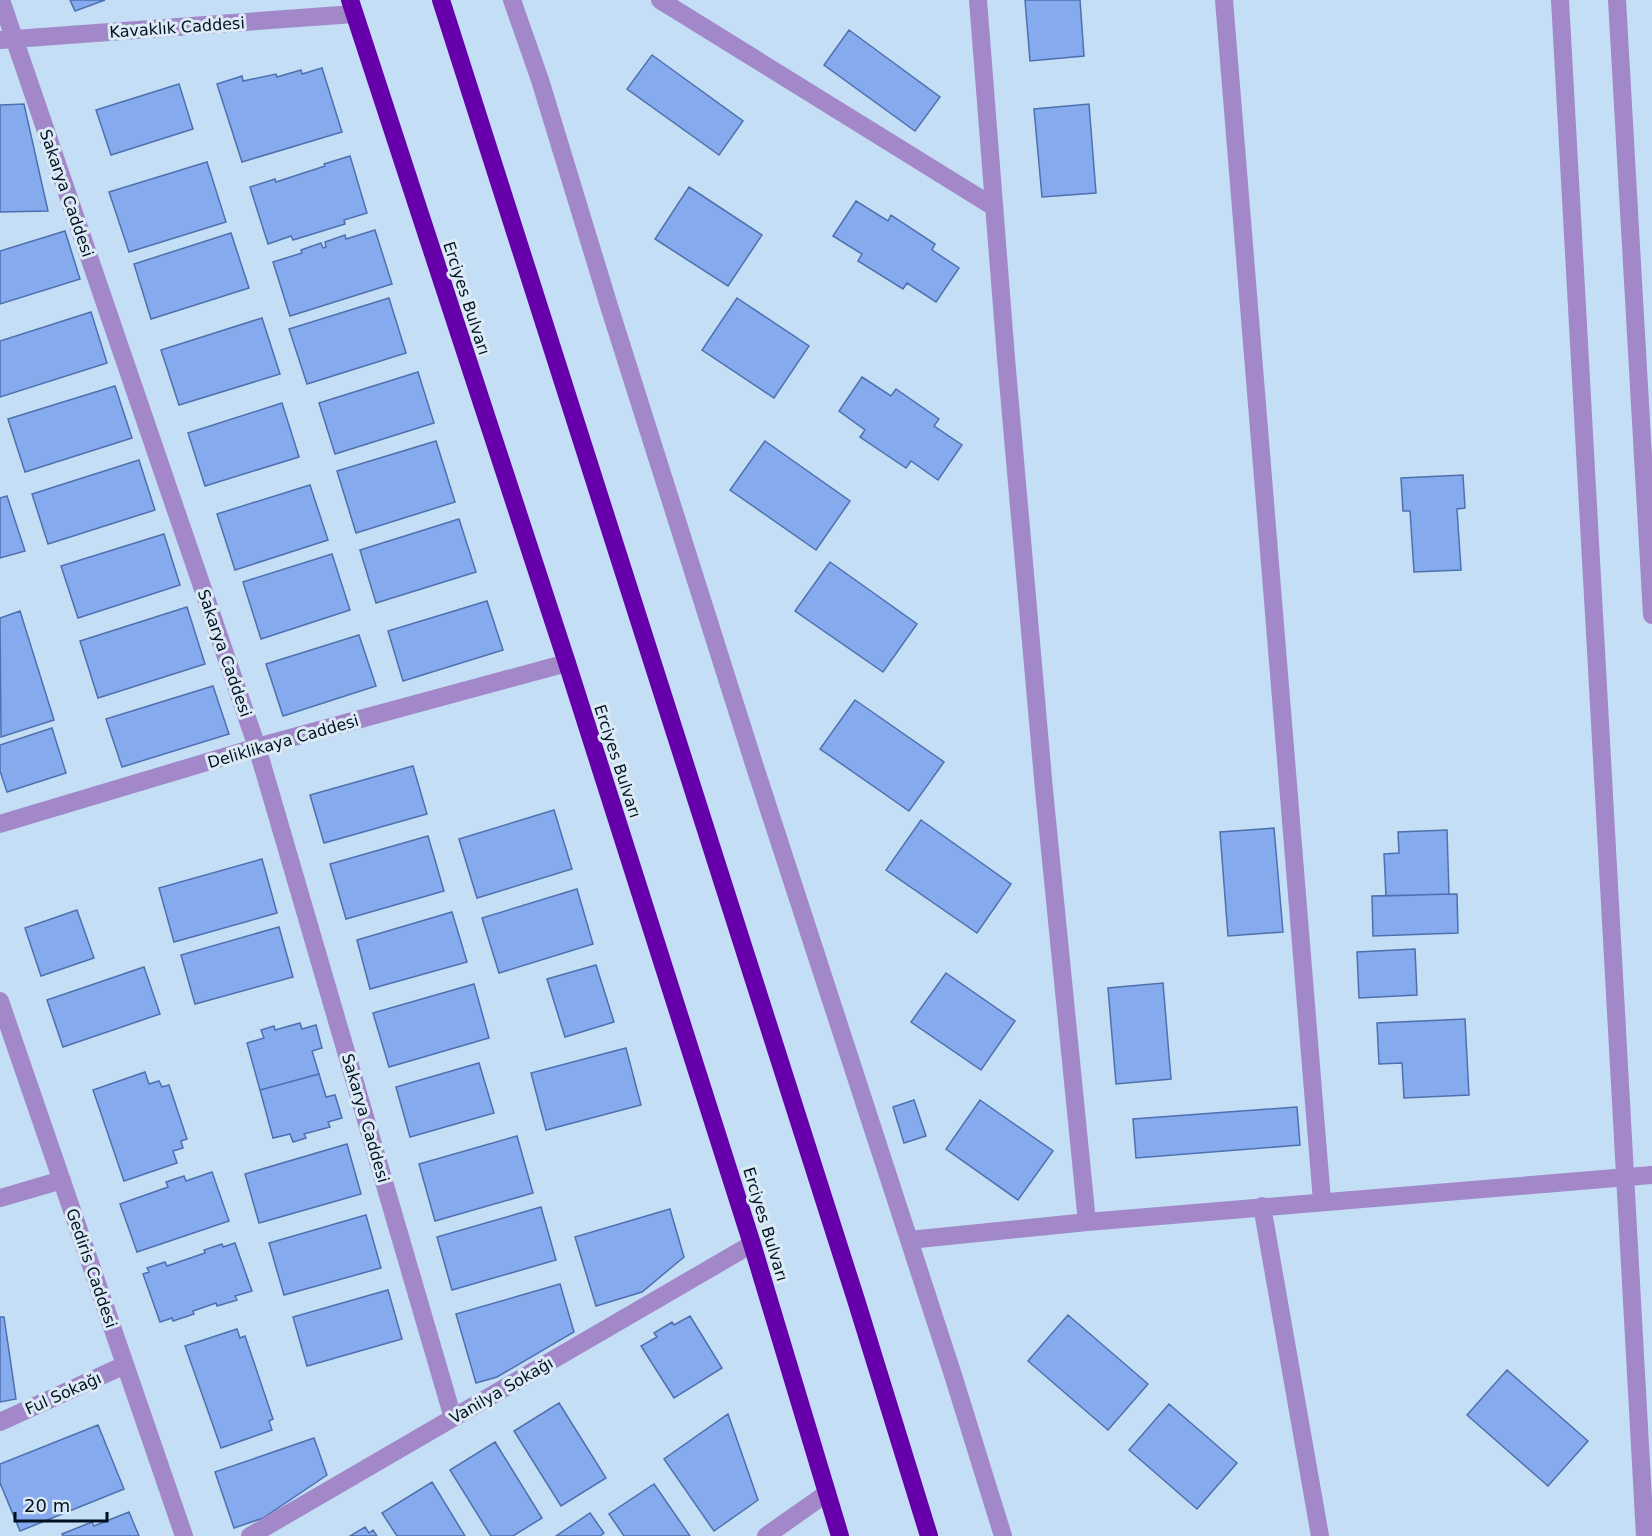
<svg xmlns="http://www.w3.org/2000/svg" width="1652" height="1536" font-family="'DejaVu Sans',sans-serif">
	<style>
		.building { fill: #86aaee; stroke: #4f70af; stroke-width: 1.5 }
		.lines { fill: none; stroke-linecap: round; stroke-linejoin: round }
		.minor { stroke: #a288c9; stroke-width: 18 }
		.highway { stroke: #6500aa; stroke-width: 18 }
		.labels { text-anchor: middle; stroke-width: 6; stroke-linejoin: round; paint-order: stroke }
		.street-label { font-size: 16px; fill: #001120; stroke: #dceaf5 }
	</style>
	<rect width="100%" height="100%" fill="#c3def5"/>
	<path class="building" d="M70,0H105L75,11Z
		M1025,0H1080L1084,56L1030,61Z
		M849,30L940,97L915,131L824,65Z
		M652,55L743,121L719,155L627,89Z
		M322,68L342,132L242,162L217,84L242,76L243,81L276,74L277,77L301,70L302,74Z
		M179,84L193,129L111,155L96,110Z
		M24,104L48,211L0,212V105Z
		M1089,104L1096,193L1042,197L1034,109Z
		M350,156L367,213L344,220L345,224L293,240L291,236L268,244L250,187L275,179L276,182L325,166L324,164Z
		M207,162L226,222L129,252L109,192Z
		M689,187L762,235L728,286L655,239Z
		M856,201L888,221L891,215L935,244L932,250L959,268L936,302L907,283L903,289L858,261L862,254L833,236Z
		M375,230L392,284L290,316L273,262L302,253L301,250L321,243L323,248L326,247L325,242L345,235L346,239Z
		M65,231L80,279L0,304V251Z
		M231,233L249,288L151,319L134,264Z
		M389,298L406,353L307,384L289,329Z
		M737,298L809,346L774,398L702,350Z
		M91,312L107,363L0,397V341Z
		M262,318L280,374L179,405L161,350Z
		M418,372L434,423L335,454L319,403Z
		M862,377L891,396L896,389L939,419L934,426L962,445L938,480L911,461L906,468L860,437L865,430L839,411Z
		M115,386L132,438L25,472L8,419Z
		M282,403L299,457L205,486L188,433Z
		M436,441L455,502L356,533L337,471Z
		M765,441L850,501L816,550L730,490Z
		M139,460L155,510L48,544L32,494Z
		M1463,475L1465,508L1457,509L1461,570L1414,572L1410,511H1403L1401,478Z
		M310,485L328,540L235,570L217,514Z
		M7,496L25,551L0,558V498Z
		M459,519L476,572L376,603L360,550Z
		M164,534L180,585L78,618L61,566Z
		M332,554L350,610L261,639L243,582Z
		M830,562L917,624L883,672L795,611Z
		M487,601L503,650L403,681L388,631Z
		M187,607L205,664L98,698L80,641Z
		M20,611L54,720L1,737L0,618Z
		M359,635L376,686L283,716L266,664Z
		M213,686L229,734L122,767L106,719Z
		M855,700L944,762L909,811L820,749Z
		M52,728L66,773L7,792L0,771V745Z
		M413,766L427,814L324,843L310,795Z
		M554,810L572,869L477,898L459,839Z
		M921,820L1011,884L977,933L886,870Z
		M1274,828L1283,932L1228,936L1220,832Z
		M1447,830L1449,894L1386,896L1384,854L1399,853L1398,832Z
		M428,836L444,891L346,919L330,864Z
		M262,859L277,913L174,942L159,888Z
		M577,889L593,944L499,973L482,918Z
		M1457,894L1458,933L1373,936L1372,896Z
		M77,910L94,958L41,976L25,928Z
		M452,912L467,962L370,989L357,940Z
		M279,927L293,977L195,1004L181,955Z
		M1415,949L1417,995L1359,998L1357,952Z
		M596,965L614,1022L565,1037L547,979Z
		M144,967L160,1014L63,1047L47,1000Z
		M946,973L1015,1021L981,1070L911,1022Z
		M1163,983L1171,1079L1116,1084L1108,988Z
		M474,984L489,1038L389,1067L373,1013Z
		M1465,1019L1469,1095L1404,1098L1402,1063L1379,1064L1377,1023Z
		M300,1023L302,1029L316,1025L322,1048L312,1051L319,1074L260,1090L247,1043L264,1038L261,1030L274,1026L275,1030Z
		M626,1048L641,1105L546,1130L531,1073Z
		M479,1063L494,1113L410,1137L396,1087Z
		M145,1072L149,1084L159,1081L162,1087L169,1085L187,1139L181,1141L183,1148L173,1151L177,1163L124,1181L93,1090Z
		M319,1074L326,1097L335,1095L342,1118L328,1122L330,1127L304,1134L306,1138L293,1142L290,1134L273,1138L260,1090Z
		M914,1100L926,1136L904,1143L893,1107Z
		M980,1100L1053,1151L1018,1200L946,1149Z
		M1297,1107L1300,1145L1136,1158L1133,1119Z
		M517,1136L533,1193L435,1221L419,1164Z
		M347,1144L361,1194L259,1223L245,1174Z
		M212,1172L229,1221L137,1252L120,1204L168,1187L166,1182L184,1176L186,1181Z
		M541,1207L556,1260L452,1290L437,1237Z
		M670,1209L684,1257L642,1292L596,1306L575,1237Z
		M366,1215L381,1268L284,1295L269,1243Z
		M235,1243L252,1291L235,1296L237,1300L217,1306L216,1303L193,1311L194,1314L173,1321L172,1318L160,1322L143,1274L149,1272L147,1268L165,1262L167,1266L205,1253L204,1250L222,1244L223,1247Z
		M560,1284L574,1332L497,1377L476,1383L456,1314Z
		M388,1290L402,1339L307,1366L293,1317Z
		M1068,1315L1148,1384L1108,1430L1028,1361Z
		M690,1316L722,1368L674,1398L641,1346L657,1337L654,1333L672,1322L674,1325Z
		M0,1317H4L16,1399L0,1402Z
		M237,1329L240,1338L245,1336L273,1419L269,1421L272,1430L221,1448L185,1346Z
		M1507,1370L1588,1441L1548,1486L1467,1415Z
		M559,1403L606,1478L561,1506L514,1431Z
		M1169,1404L1237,1463L1197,1509L1129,1450Z
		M728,1414L758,1500L714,1531L664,1459Z
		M98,1425L124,1489L20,1531L0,1483V1464Z
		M314,1438L327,1475L263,1518L234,1528L215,1472Z
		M495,1442L542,1518L513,1536H491L450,1470Z
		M432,1482L465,1536H397L382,1513Z
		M654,1484L690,1536H624L609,1514Z
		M129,1512L139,1536H63L62,1534L92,1522L94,1526Z
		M590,1513L604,1533L600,1536H556Z
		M365,1527L369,1533L373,1530L377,1536H350Z"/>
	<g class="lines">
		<path class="minor" d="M1,0L257,747L453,1418
			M512,0L540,80L609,306L754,764L953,1375L1003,1536
			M660,0L994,207
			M978,0L1006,358L1044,790L1087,1222
			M1224,0L1322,1201
			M1560,0L1645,1536
			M1617,0L1652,615
			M0,40L354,14
			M0,824L257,747L567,663
			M0,1001L184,1536
			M0,1198L62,1180
			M1262,1206L1320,1536
			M909,1240L1087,1222L1652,1175
			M0,1422L125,1365
			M250,1536L752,1244
			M766,1536L827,1493"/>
		<path class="highway" d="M350,0L567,663L752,1244L840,1536
			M441,0L857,1303L929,1536"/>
	</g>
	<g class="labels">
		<g class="street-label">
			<text transform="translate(177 27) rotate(-4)" y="6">Kavaklık Caddesi</text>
			<text transform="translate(67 193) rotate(71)" y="6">Sakarya Caddesi</text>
			<text transform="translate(467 298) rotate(72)" y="6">Erciyes Bulvarı</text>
			<text transform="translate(225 653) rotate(71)" y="6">Sakarya Caddesi</text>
			<text transform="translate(283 741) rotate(-16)" y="6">Deliklikaya Caddesi</text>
			<text transform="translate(618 761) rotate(72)" y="6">Erciyes Bulvarı</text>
			<text transform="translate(366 1118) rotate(74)" y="6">Sakarya Caddesi</text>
			<text transform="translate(766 1224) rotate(73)" y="6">Erciyes Bulvarı</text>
			<text transform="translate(92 1268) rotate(71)" y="6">Gediris Caddesi</text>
			<text transform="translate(501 1390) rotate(-30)" y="6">Vanilya Sokağı</text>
			<text transform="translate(63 1393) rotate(-24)" y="6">Ful Sokağı</text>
		</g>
	</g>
	<path d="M15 1512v9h92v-9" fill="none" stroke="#001120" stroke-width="3"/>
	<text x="24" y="1512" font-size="18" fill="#001120" stroke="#dceaf5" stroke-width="4.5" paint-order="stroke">20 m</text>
</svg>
